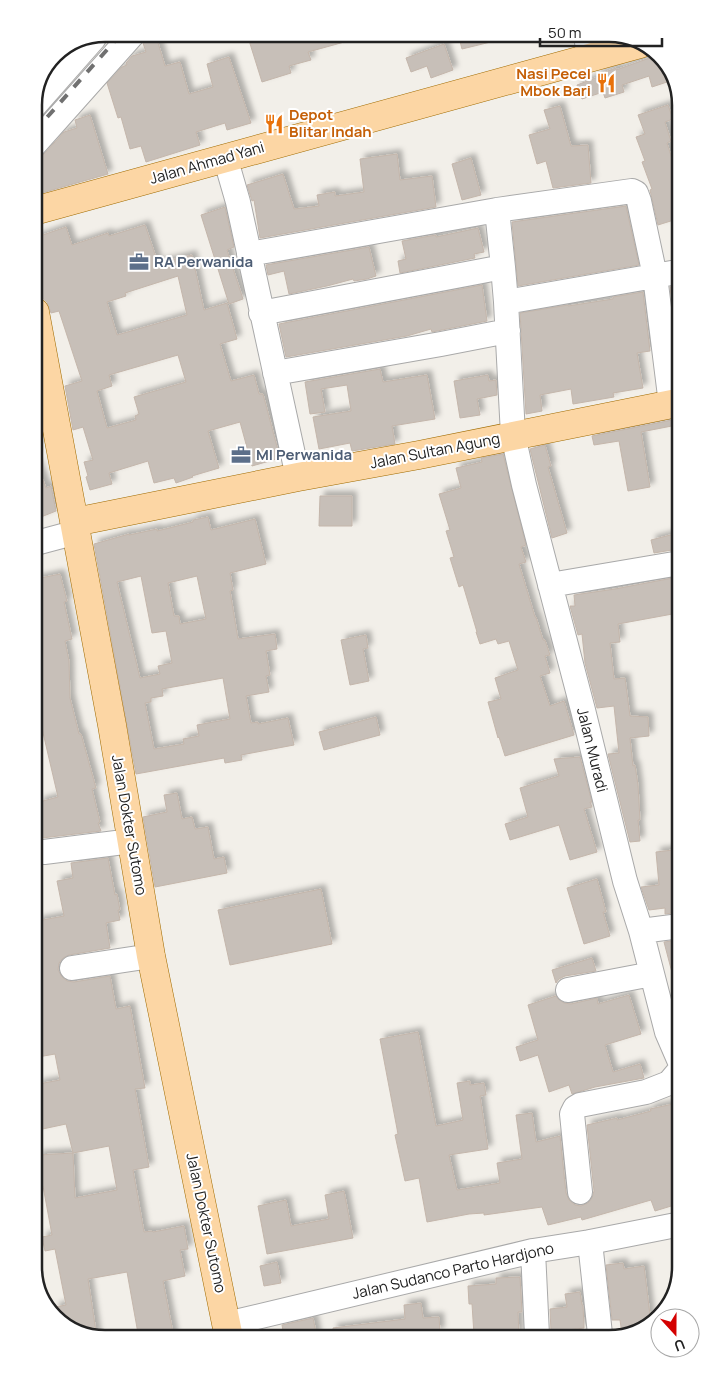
<svg xmlns="http://www.w3.org/2000/svg" width="715" height="1373" font-family="Manrope,sans-serif">
	<style>
		.building { fill: #c7bfb8; stroke: #c4b6ab; fill-rule: evenodd; filter: url(#shadow) }
		.lines { fill: none; stroke-linecap: round; stroke-linejoin: round }
		.minor-casing { stroke: #a9a9a9; stroke-width: 26 }
		.major-casing { stroke: #a06b00; stroke-width: 29 }
		.minor { stroke: #fff; stroke-width: 24 }
		.major { stroke: #fcd6a4; stroke-width: 28 }
		.rail { stroke: #707070; stroke-width: 4; stroke-dasharray: 10 10; stroke-linecap: butt }
		.labels { text-anchor: middle; stroke-width: 4; stroke-linejoin: round; paint-order: stroke }
		.food-label { font-size: 15px; font-weight: bold; fill: #c56008; stroke: #fff; text-anchor: end }
		.street-label { font-size: 15px; fill: #222; stroke: #fff }
		.service-label { font-size: 15px; font-weight: bold; fill: #4e5e75; stroke: #fff; text-anchor: start }
		.rim { fill: none; stroke: #222; stroke-width: 2.5 }
	</style>
	<defs>
		<filter id="shadow"><feDropShadow dx="4.5" dy="-4.5" stdDeviation="2.5" flood-color="#0004"/></filter>
	</defs>
	<rect width="100%" height="100%" fill="#f2efe9"/>
	<path class="building" d="M247,34H359V38L308,52L311,60L289,66L291,73L262,82Z
		M458,34H502L503,39L462,49Z
		M156,36L165,66L180,62L189,94L213,87L207,64L229,57L251,123L227,130L225,123L196,132L200,145L146,162L141,146L130,149L121,117L118,118L107,83L122,67L127,65L126,63L132,56L146,52L143,43L145,39Z
		M444,44L453,70L431,78L427,66L411,72L406,58Z
		M658,55L676,79L652,87L649,76L622,85L624,92L605,98L603,92L582,99L577,85L598,77L597,75L616,68V70Z
		M668,105L673,119L665,122L671,141L667,143L676,171L677,219L658,225L650,190L652,189L642,162L645,161L636,137L645,134L638,115Z
		M560,106L571,146L588,145L591,183L553,188L546,161L537,164L529,135L550,129L544,110Z
		M90,115L108,174L42,193L40,186L34,188V158H39L44,154L64,132L77,128L75,120Z
		M397,154L400,180L432,176L436,207L260,238L254,200L252,201L247,185L283,174L294,209L319,206L317,195L335,192V196L364,192L360,159Z
		M471,158L481,195L462,200L452,164Z
		M626,206L639,265L518,286L512,222Z
		M225,207L234,247L227,250L243,299L229,304L201,215Z
		M145,225L158,263L192,255L204,310L227,303L237,339L220,344L231,381L254,375L259,394H263L280,458L252,466L240,422L208,431L219,468L192,476L193,477L176,483L174,478L154,483L148,461L109,473L112,484L90,490L86,477L88,476L84,462L93,460L83,427L73,430L65,386L82,381L59,311L51,313L47,302L41,297H37L35,289L34,238L66,227L72,245L108,233L109,236ZM178,276L187,315L117,335L107,302L126,296L125,293ZM178,355L186,382L134,397L139,414L135,416L136,420L107,428L97,391L112,386L109,375Z
		M478,228L484,252L474,254L475,258L400,273L398,261L406,259L402,241L436,235V237Z
		M369,247L376,276L367,279L354,281L353,279L327,286L289,294L284,271L268,275L266,265Z
		M482,285L487,321L432,332L431,329L407,336L286,357L279,324Z
		M677,286V342L670,287Z
		M643,292L650,351L637,353L643,388L613,393L614,397L573,404L571,389L540,395L542,411L526,414L520,313L568,305V306L613,299V297Z
		M380,369L383,382L427,375L435,419L392,426L395,444L352,451L350,443L319,449L313,417L351,411L347,385L321,389L325,412L310,414L305,382Z
		M488,375L489,381L496,380L497,395L477,399L480,415L460,418L454,381Z
		M677,419V425L641,432L650,487L628,491L619,441L594,445L592,436Z
		M545,445L551,466L548,467L567,533L552,538L530,449Z
		M503,454L526,545L521,547L526,562L519,564L535,617H536L543,640H545L550,655L545,656L550,673L540,676L550,706L564,701L574,735L505,756L499,737L498,738L488,702L501,699L495,678L518,670L509,641L498,644L496,639L480,644L476,632H477L463,585L459,587L450,558L454,557L446,531L450,530L439,494L461,488L456,468L482,462L481,458Z
		M35,464H37L46,488L51,486L56,511L36,519Z
		M320,496H352V526H319Z
		M208,517L211,530L255,519L266,564L230,573L233,590L230,591L238,639L275,634L277,649L266,651L270,675L266,676L269,692L246,696L251,723L258,722V724L288,718L294,745L241,755L242,760L225,763L224,758L136,774L94,544L129,534V535L157,529V531L193,522V520ZM141,576L152,633L166,631L172,663L158,666L160,674L140,678L117,582ZM197,576L206,619L180,624L179,616H174L168,583ZM223,678L230,719L197,725L199,736L183,739L184,744L154,749L145,703L151,702V698L163,696L162,689Z
		M678,533V551L672,550L654,553L651,540Z
		M60,574L67,601L64,602L72,639L65,641L69,661L70,698L79,734H81L96,788L92,789L100,822L98,823L101,831L42,838L37,840V814L41,813L39,802L58,797L41,724H37L36,579Z
		M678,577V613L618,624L620,642L610,643L614,679L625,678L630,716L648,717L649,736L630,738L633,766L635,765L638,785L640,820H638L640,841L630,842L608,754L619,753L614,706L597,708L585,663L582,634L578,635L570,606H575L574,595L615,589Z
		M366,635L368,648L363,649L369,681L350,685L341,640Z
		M376,717L380,735L324,750L319,732Z
		M580,757L592,802H590L592,807L584,809L597,852L570,860L559,825L510,840L505,824L528,817L520,788L559,776L554,759Z
		M177,793L182,819L192,817L195,829L208,827L214,859L224,857L227,873L155,887L143,817L167,812L164,795Z
		M673,850L674,866L679,865L680,912L665,914V908L649,910L641,887L659,885L656,852Z
		M108,858L115,895L117,894L120,910H118L120,920L106,923L110,948L69,955L63,958L59,963L58,970L62,977L67,981L74,982L110,976L116,1009L130,1006L145,1088L135,1089L149,1167L133,1170L144,1232L152,1231L153,1232L184,1226L188,1249L180,1250L185,1276L163,1281L174,1338L139,1339L127,1272L88,1279L97,1338L62,1325L56,1317L55,1307L66,1305L55,1249L45,1251L42,1237L52,1235L43,1186H39L38,1155L73,1153L66,1124L38,1130V1084L60,1080L55,1054L38,1057L37,921L64,916L57,881L73,878L71,863ZM109,1146L117,1190L75,1198L73,1153Z
		M597,879L606,912H603L610,936L584,944L567,888Z
		M321,889L332,944L230,965L218,910Z
		M680,940V984H675L664,942Z
		M592,958L596,971L565,976L559,979L556,983L552,970Z
		M629,995L641,1034L605,1045L613,1072L640,1064L644,1078L595,1087L572,1094L569,1085L549,1092L538,1055L520,1061L516,1047L538,1040L528,1005L556,996L558,999L564,1003L571,1004L597,998L598,1004Z
		M418,1032L436,1126L463,1120L457,1083L470,1081V1085L484,1083L486,1095L480,1096L488,1149L449,1155L457,1190L500,1183L497,1163L522,1159L516,1115L532,1113L536,1142L560,1136L566,1193L569,1200L575,1205L581,1206L588,1203L592,1198L594,1191L587,1125L617,1118V1120L651,1111L650,1109L673,1104L676,1118L681,1113V1203L655,1211L651,1200L582,1220L581,1217L548,1225L542,1207L484,1215V1213L469,1214L427,1222L419,1178L405,1181L395,1135L398,1134L380,1039Z
		M344,1191L353,1238L267,1254L258,1206L286,1200L291,1226L329,1219L325,1195Z
		M277,1262L281,1283L264,1286L260,1266Z
		M623,1263L624,1269L644,1266L651,1323L637,1334H622L620,1320H612L606,1265Z
		M520,1277L522,1312H518L519,1335H474L472,1304H469L468,1286L496,1284V1278Z
		M580,1292L582,1305H583L584,1328L551,1332L550,1309L567,1307L565,1294Z
		M421,1303L423,1318L439,1317L440,1332L390,1336L334,1337L333,1328L405,1319L404,1305Z
		M313,1318L317,1337H284L282,1325Z"/>
	<g class="lines">
		<defs>
			<path id="minor" d="M586,34L589,58
				M34,106L94,38
				M34,145L133,34
				M225,157L238,202L298,477
				M249,254L497,210
				M677,272L506,302L513,435L524,485L583,710L625,881L641,931L667,1032L680,1062
				M506,302L503,267L497,210L632,191L636,193L639,201L655,276L671,404
				M261,313L503,267
				M275,373L441,344L508,331
				M36,543L77,532
				M550,585L674,564
				M44,852L132,841
				M641,931L680,926
				M72,968L151,956
				M568,990L652,974
				M580,1192L572,1114L575,1108L580,1105L646,1092L669,1083L680,1070
				M590,1242L600,1334
				M533,1251L537,1335
				M227,1324L533,1251L590,1242L681,1224"/>
			<path id="major" d="M34,211L640,44
				M35,312L112,725L151,956L229,1338
				M75,522L298,477L419,455L677,403"/>
		</defs>
		<use href="#minor" class="minor-casing"/>
		<use href="#major" class="major-casing"/>
		<use href="#minor" class="minor"/>
		<use href="#major" class="major"/>
		<path class="rail" d="M34,132L121,34"/>
	</g>
	<defs>
		<symbol id="restaurant-bare" viewBox="-9 -9 18 18"><path d="M-5-6h1v4h1v-4h1v4h1v-4h1v5L-1.5 .5V6h-2V.5L-5-1ZM5-6V6H3V1.5H1.5Q1.5-4 5-6Z" fill="#e8710a" stroke="#fff" stroke-width="2.5" paint-order="stroke"/></symbol>
		<symbol id="office-bare" viewBox="-9 -9 18 18"><path d="M-6-3h4V-5.5h4V-3h4V5H-6ZM-1-4.5V-3h2v-1.5ZM-6 0V1H6V0Z" fill="#5c6f8a" stroke="#fff" stroke-width="2.5" paint-order="stroke"/></symbol>
	</defs>
	<g fill-rule="evenodd">
		<use href="#restaurant-bare" x="592" y="69" width="28" height="28"/>
		<use href="#restaurant-bare" x="260" y="110" width="28" height="28"/>
		<use href="#office-bare" x="125" y="248" width="28" height="28"/>
		<use href="#office-bare" x="227" y="441" width="28" height="28"/>
	</g>
	<g class="labels">
		<g class="food-label">
			<text x="591" y="79">Nasi Pecel<tspan x="591" dy="17">Mbok Bari</tspan></text>
			<text x="289" y="120" text-anchor="start">Depot<tspan x="289" dy="17">Blitar Indah</tspan></text>
		</g>
		<g class="street-label">
			<text transform="translate(207 163) rotate(-16)" y="5">Jalan Ahmad Yani</text>
			<text transform="translate(435 451) rotate(-11)" y="5">Jalan Sultan Agung</text>
			<text transform="translate(592 750) rotate(76)" y="5">Jalan Muradi</text>
			<text transform="translate(129 825) rotate(80)" y="5">Jalan Dokter Sutomo</text>
			<text transform="translate(206 1223) rotate(78)" y="5">Jalan Dokter Sutomo</text>
			<text transform="translate(453 1271) rotate(-13)" y="5">Jalan Sudanco Parto Hardjono</text>
		</g>
		<g class="service-label">
			<text x="154" y="267">RA Perwanida</text>
			<text x="256" y="460">MI Perwanida</text>
		</g>
	</g>
	<path d="M0 0H715V1373H0ZM105 42H609A63 63 0 0 1 672 105V1267A63 63 0 0 1 609 1330H105A63 63 0 0 1 42 1267V105A63 63 0 0 1 105 42Z" fill="#fff" fill-rule="evenodd"/>
	<path class="rim" d="M105 42H609A63 63 0 0 1 672 105V1267A63 63 0 0 1 609 1330H105A63 63 0 0 1 42 1267V105A63 63 0 0 1 105 42Z"/>
	<g transform="translate(675 1333) rotate(159)"><circle r="24" fill="#ffffff" stroke="#a7a7a7"/>
	<path d="M0-4L9 19L0 12L-9 19Z" fill="#d40000"/>
	<text y="-8" font-size="14" font-weight="bold" text-anchor="middle" fill="#222222">U</text>
	</g>
	<path d="M540 38v8h122v-8" fill="none" stroke="#222222" stroke-width="2.5"/>
	<text x="548" y="38" font-size="15" fill="#222222" stroke="#ffffff" stroke-width="4" paint-order="stroke">50 m</text>
</svg>
